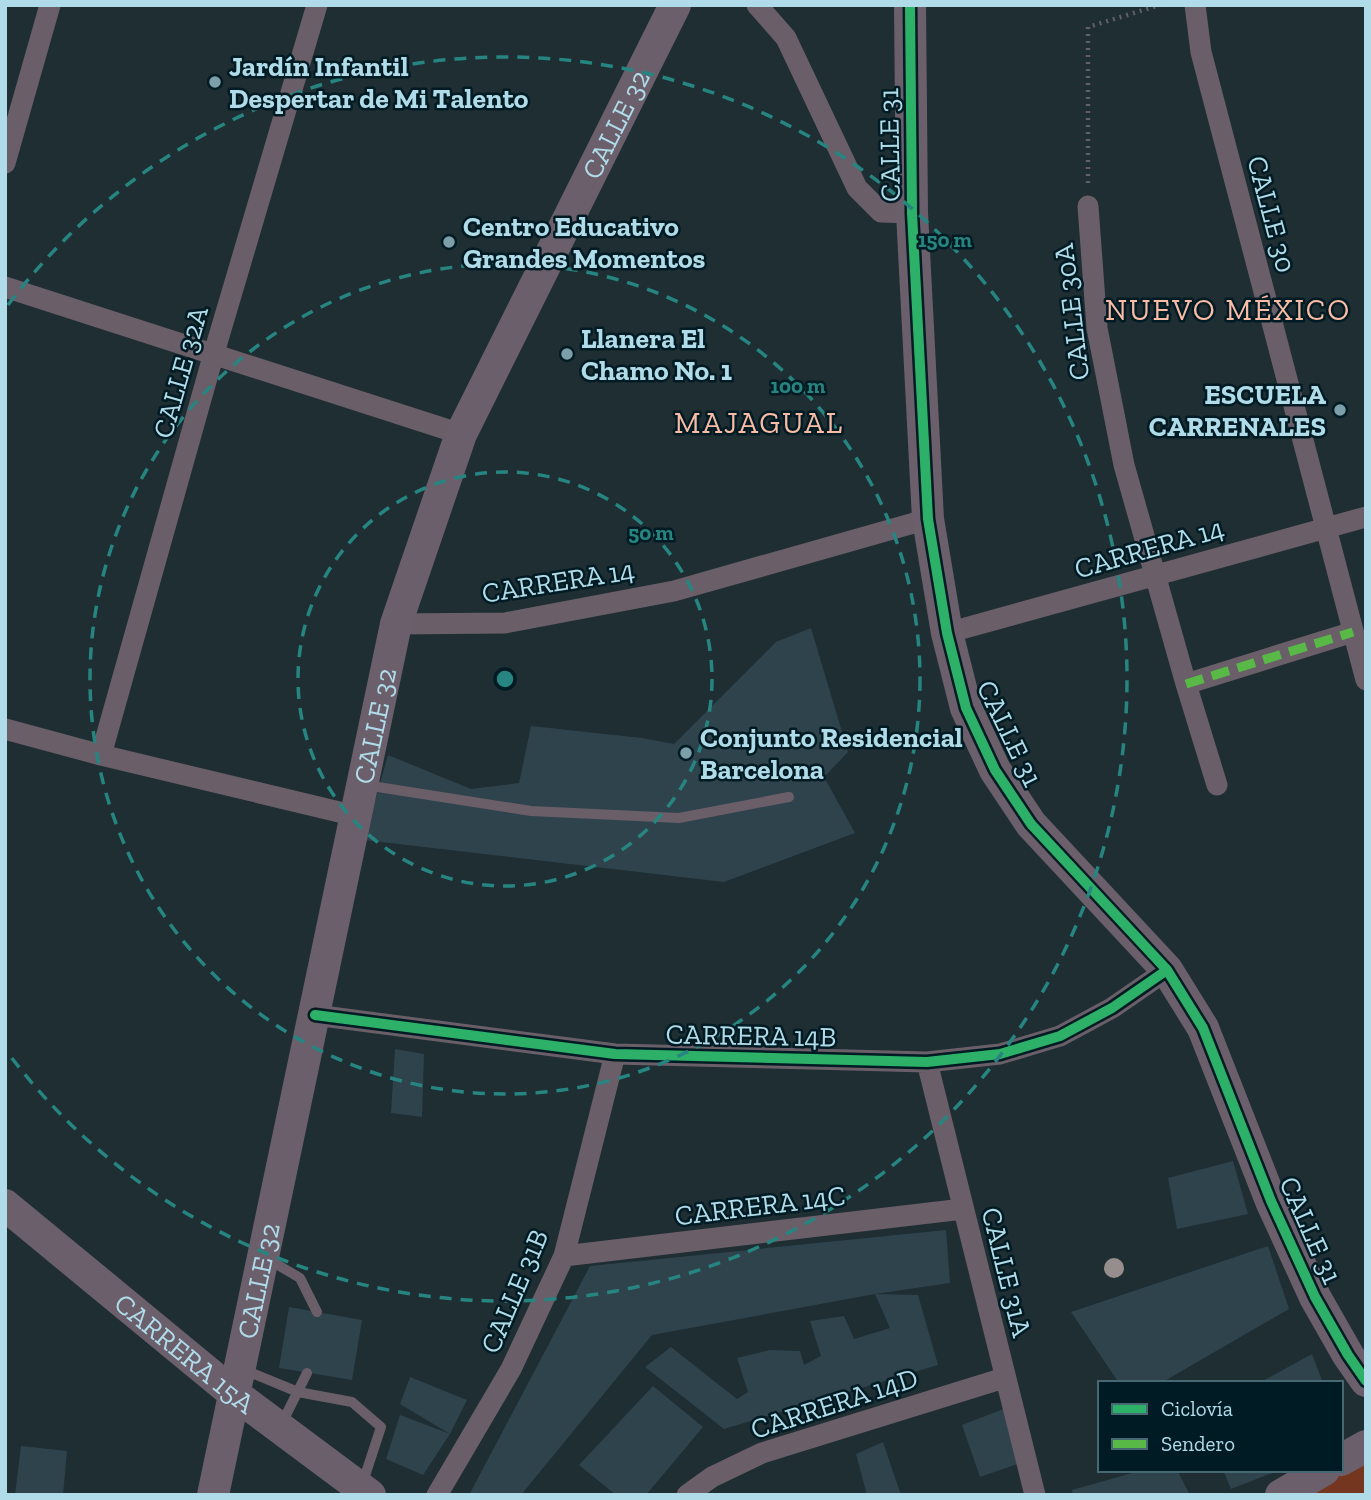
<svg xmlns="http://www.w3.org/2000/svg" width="1371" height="1500" font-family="'Zilla Slab',serif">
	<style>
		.green { fill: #74361f }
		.building { fill: #2f434c }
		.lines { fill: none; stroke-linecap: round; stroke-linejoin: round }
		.path { stroke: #625f68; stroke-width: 4.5; stroke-dasharray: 2 5; stroke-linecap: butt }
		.lane { stroke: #6a5e69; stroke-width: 10 }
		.street { stroke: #6a5e69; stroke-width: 21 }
		.secondary { stroke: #6b5f6c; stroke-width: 32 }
		.quiet { stroke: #58b947; stroke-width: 9; stroke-dasharray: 18 9; stroke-linecap: butt }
		.cycleway-casing { stroke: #001b23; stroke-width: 15 }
		.cycleway { stroke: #2db169; stroke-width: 10 }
		.tree { fill: #958e8c }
		.ring { fill: none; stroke: #278581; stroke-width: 3.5; stroke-dasharray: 12 9 }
		.poi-dot { fill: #7d9faa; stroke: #001b23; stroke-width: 2.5 }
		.labels { text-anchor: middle; stroke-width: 5; stroke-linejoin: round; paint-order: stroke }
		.poi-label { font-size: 28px; font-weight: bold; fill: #b0dcea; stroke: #001b23; text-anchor: start }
		.street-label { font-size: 28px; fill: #b0dcea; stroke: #001b23 }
		.neighbourhood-label { font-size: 30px; letter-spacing: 2px; fill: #fabba5; stroke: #001b23 }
		.centre { fill: #278581; stroke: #001b23; stroke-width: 3.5 }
		.ring-label { font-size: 21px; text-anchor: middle; font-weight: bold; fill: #278581; stroke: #001b23; stroke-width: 5; stroke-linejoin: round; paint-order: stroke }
	</style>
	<rect width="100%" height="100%" fill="#1e2e33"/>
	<path class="green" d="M1366,1446V1495H1281Z"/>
	<path class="building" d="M811,628L848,752L824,777L855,833L724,882L364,840L388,755L471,789L519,783L531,726L642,738L674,744L776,642Z
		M395,1049L424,1054L422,1117L391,1113Z
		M1233,1161L1248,1214L1177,1229L1168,1178Z
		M946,1230L950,1283L875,1294L918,1295L938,1365L724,1429L645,1367L671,1347L737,1399L748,1392L737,1358L770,1350L800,1351L804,1365L821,1356L810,1321L844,1316L854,1339L890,1328L875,1294L652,1335L521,1495H469L590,1266Z
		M1268,1246L1289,1309L1161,1383H1119L1071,1312Z
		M289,1307L362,1320L352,1380L279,1368Z
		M1312,1354L1323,1383H1259Z
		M410,1377L467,1400L450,1434L423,1475L386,1459L400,1415L450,1434L400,1404Z
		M653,1386L703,1427L646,1495H616L579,1465Z
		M1006,1408L1023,1462L980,1477L962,1425Z
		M883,1442L901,1495H867L856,1454Z
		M21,1446L67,1451L63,1495H15Z
		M1143,1470H1177L1190,1495H1073L1072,1490Z
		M1223,1470H1280L1231,1489Z"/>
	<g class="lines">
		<path class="path" d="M1088,183V27L1160,5"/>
		<path class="lane" d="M365,785L531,811L679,818L789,797
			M266,1258L300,1278L317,1312
			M242,1369L298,1392L352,1402L381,1427L362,1485
			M282,1423L307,1373"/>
		<path class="street" d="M757,5L786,38L857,188L881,212L912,213
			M1195,5L1201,52L1366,680
			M5,163L50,5
			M1088,206L1097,328L1124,465L1186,684L1217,785
			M5,287L461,434
			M396,624L505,623L674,591L928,519
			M947,633L1366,517
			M1186,684L1353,632
			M5,729L101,755L356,816
			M101,755L214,353L317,5
			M315,1015L615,1054L927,1062L1000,1054L1060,1036L1112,1008L1167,970
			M927,1062L1035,1495
			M564,1256L963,1209
			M437,1495L511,1369L564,1256L615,1054
			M687,1495L712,1477L762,1453L1004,1378"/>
		<g class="secondary">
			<path d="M910,5L912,213L928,519L947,633L966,708L995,770L1031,824L1167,970L1203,1028L1271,1201L1315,1297L1348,1355L1366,1381"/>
			<path id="s1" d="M5,1205L233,1393L370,1495"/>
			<path d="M1341,1460L1366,1446"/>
			<path id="s2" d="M213,1495L396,624L461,434L675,5"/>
			<path d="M1281,1495L1324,1470"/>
		</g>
		<path class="quiet" d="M1186,684L1353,632"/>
		<defs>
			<path id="cycleway" d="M910,5L912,213L928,519L947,633L966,708L995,770L1031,824L1167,970L1203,1028L1271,1201L1315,1297L1348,1355L1366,1381
				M315,1015L615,1054L927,1062L1000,1054L1060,1036L1112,1008L1167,970"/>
		</defs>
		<use href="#cycleway" class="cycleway-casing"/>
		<use href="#cycleway" class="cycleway"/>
	</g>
	<circle class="tree" cx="1114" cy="1268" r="10"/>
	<g class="ring">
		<circle cx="505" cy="679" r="207"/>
		<circle cx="505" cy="679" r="415"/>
		<path d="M8 305A622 622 0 1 1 8 1053"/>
	</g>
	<g class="poi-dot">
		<circle cx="215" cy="82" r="7"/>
		<circle cx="449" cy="242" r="7"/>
		<circle cx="567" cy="354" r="7"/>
		<circle cx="1340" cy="410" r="7"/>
		<circle cx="686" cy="753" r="7"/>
	</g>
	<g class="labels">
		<g class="poi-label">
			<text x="229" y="76">Jardín Infantil<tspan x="229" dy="32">Despertar de Mi Talento</tspan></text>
			<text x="463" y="236">Centro Educativo<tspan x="463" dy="32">Grandes Momentos</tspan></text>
			<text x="581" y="348">Llanera El<tspan x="581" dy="32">Chamo No. 1</tspan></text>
			<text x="1326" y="404" text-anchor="end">ESCUELA<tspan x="1326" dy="32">CARRENALES</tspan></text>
			<text x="700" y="747">Conjunto Residencial<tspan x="700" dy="32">Barcelona</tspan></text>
		</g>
		<g class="street-label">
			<text dy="10" stroke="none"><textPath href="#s2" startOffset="1437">CALLE 32</textPath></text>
			<text transform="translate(889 145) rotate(-91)" y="10">CALLE 31</text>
			<text transform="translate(1272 214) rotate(75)" y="10">CALLE 30</text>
			<text transform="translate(1071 312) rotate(-97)" y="10">CALLE 30A</text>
			<text transform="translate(180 372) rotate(-74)" y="10">CALLE 32A</text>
			<text transform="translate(1149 548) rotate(-16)" y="10">CARRERA 14</text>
			<text transform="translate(558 581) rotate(-9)" y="10">CARRERA 14</text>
			<text dy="10" stroke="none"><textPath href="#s2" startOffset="786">CALLE 32</textPath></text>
			<text transform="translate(1010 733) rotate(64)" y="10">CALLE 31</text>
			<text transform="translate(751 1035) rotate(1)" y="10">CARRERA 14B</text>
			<text transform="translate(760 1205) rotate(-7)" y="10">CARRERA 14C</text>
			<text transform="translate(1311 1230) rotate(66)" y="10">CALLE 31</text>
			<text transform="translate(1007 1272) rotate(76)" y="10">CALLE 31A</text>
			<text dy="10" stroke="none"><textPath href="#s2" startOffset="219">CALLE 32</textPath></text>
			<text transform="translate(514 1291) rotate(-67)" y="10">CALLE 31B</text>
			<text dy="10" stroke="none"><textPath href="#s1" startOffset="233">CARRERA 15A</textPath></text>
			<text transform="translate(834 1403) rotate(-18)" y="10">CARRERA 14D</text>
		</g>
		<g class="neighbourhood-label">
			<text x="1228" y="320">NUEVO MÉXICO</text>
			<text x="759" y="433">MAJAGUAL</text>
		</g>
	</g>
	<circle cx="505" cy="679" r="10" class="centre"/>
	<g class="ring-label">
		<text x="945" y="247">150 m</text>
		<text x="798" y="393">100 m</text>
		<text x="651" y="540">50 m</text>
	</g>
	<rect width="1371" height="1500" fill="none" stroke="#b0dcea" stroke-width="14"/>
	<rect x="1098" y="1381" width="245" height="91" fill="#001b23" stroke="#466873" stroke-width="2"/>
	<rect x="1112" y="1404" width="35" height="10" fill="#2db169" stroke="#466873" stroke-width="2"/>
	<text x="1161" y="1416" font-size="21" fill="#b0dcea">Ciclovía</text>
	<rect x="1112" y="1439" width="35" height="10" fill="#58b947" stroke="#466873" stroke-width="2"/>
	<text x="1161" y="1451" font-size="21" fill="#b0dcea">Sendero</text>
</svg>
